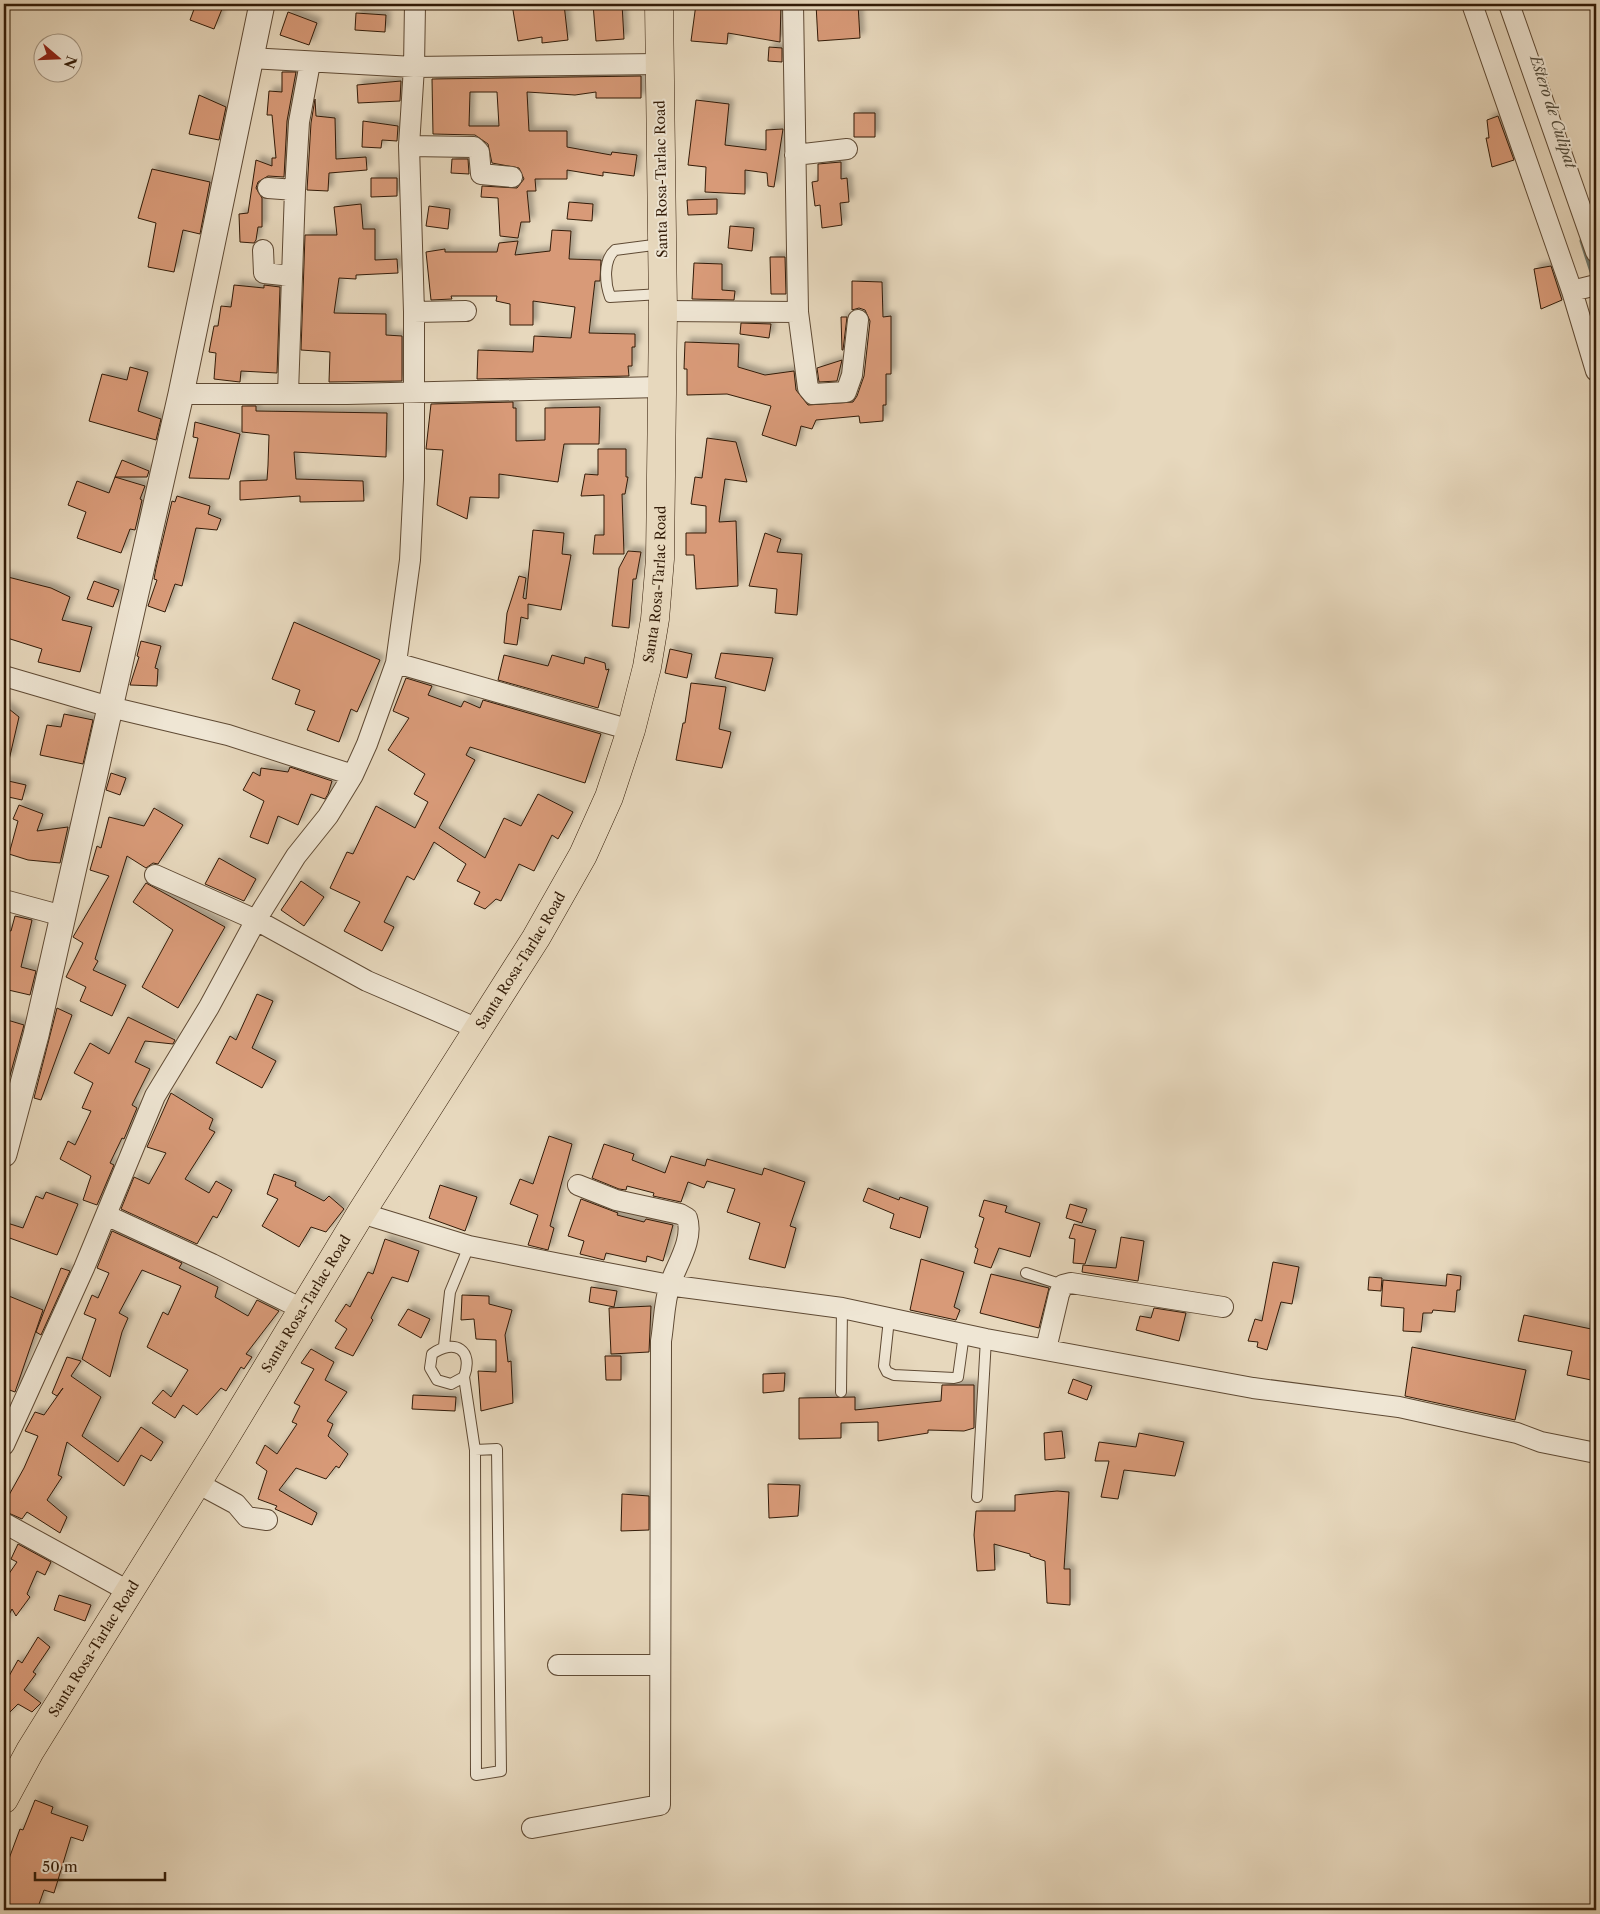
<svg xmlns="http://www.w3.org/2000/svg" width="1600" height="1914" font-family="'Libre Caslon Text',serif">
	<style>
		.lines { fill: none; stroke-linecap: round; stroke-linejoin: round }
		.stream { stroke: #6f7a6e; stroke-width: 5 }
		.building { fill: #d89a78; stroke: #321b07; fill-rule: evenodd; filter: url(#shadow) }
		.service-casing { stroke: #5f4a34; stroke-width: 12 }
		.minor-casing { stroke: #5f4a34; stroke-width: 22 }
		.tertiary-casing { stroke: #5f4a34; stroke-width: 27 }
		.trunk-casing { stroke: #321b07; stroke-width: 29 }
		.service { stroke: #efe6d4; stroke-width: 10 }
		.minor { stroke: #efe6d4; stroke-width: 20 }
		.tertiary { stroke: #efe6d4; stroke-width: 25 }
		.trunk { stroke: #e7d8bd; stroke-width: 28 }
		.labels { text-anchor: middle; stroke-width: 4; stroke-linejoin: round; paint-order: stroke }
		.street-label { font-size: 14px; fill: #321b07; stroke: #efe6d4 }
		.water-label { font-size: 15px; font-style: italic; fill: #504a3b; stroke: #efe6d4 }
	</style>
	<defs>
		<filter id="shadow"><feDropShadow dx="4.5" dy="-4.5" stdDeviation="2.5" flood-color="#0004"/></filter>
	</defs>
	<rect width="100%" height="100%" fill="#e7d8bd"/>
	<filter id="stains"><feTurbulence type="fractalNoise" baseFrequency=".004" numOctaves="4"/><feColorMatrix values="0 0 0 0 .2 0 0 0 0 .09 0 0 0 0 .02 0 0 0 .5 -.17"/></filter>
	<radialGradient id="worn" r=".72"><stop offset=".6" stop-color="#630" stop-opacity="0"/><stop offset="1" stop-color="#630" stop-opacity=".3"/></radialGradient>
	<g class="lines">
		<path class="stream" d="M1582,241L1595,281"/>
	</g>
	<path class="building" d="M196,4H224L214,29L190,20Z
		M512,4H564L568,40L542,43V37L518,41Z
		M593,4H622L624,39L596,41Z
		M696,4H781L780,42L728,33L727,44L691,41Z
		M816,4H858L860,38L818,41Z
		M288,12L317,23L309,45L280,35Z
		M356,13L386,15L385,32L355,30Z
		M769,47L782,48V62L768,61Z
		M282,72H296L287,121L284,177L268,176L258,182L256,188L262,198V227H258L256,240L254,243L240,242L239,214L248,213L256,160L272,166V158H276L272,115H267L269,91L282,92Z
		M641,76V98H596V92L575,95L527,92L529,131H567V147L611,155L612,152L637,155L634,176L603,172V176L567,170V179H535L536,191H527L530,222H521L518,238L500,236L498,198L481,197L482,186L517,188L524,179L519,168L492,163L488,144L475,135L433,134L432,79ZM470,92H497L499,126H469Z
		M401,81L400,101L358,103L357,85Z
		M199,95L226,107L219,140L189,134Z
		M315,99L316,116L335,118L336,159L366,157L367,170L329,173L328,191L307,190L311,123Z
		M696,100L729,104L725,145L766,150V130L783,129L774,187L768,186L767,173L745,170V194L705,192L706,167L688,165Z
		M854,113H875V137H854Z
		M1498,116L1514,160L1492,167L1486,138H1489L1487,120Z
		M363,121L398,126L397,141L382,140L381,148L362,147Z
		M452,159H468L469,174L451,173Z
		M841,162V179L847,178L849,202L840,203L842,225L822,228L820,205L815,206L812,182L818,181V164Z
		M152,169L210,182L200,234L183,230L174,272L148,267L156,223L138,218Z
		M371,178H397V196L371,197Z
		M717,199V214L688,215L687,200Z
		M569,202L593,204L592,221L567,219Z
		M361,204L363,229H375V260L397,259L398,273L356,275V279L339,278L334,313L386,314V335L402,336V381L329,382L330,352L301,350L305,235H337L334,207Z
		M429,206L450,209L448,229L426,226Z
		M730,226L754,228L752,251L728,248Z
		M552,230L571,231L569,259L601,260L600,281H595L589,333L635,334V347H632V366H628L629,376L477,379L478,350L533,352L534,336L571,338L575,307L533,301V325H510V304L496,301L497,296H451L452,299L431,300L426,252L445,249V252H497L499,243L518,241L515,255L550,251Z
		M770,257H785L786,294H771Z
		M694,263L722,264V290L735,291L734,300L692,299Z
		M1551,266L1562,300L1541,309L1534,269Z
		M852,281L882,282L883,317L891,316V374H886V405H883V421L860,423L859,416L816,420L812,429L801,426L796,446L762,435L771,406L727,394L687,395V369H684L685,342L739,344L738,367L765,375L794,371L796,390L808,405L853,402L857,396L864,376L870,321L865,310L859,308L852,310Z
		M234,285L264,288V285L280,287L277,373L241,371L240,382L214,379L216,353L209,352L214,326H218L221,306L231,307Z
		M841,317H847L843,350H842Z
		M741,323L771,324L769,338L740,334Z
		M842,360L837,381L819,382L817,368Z
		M130,367L148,372L138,411L161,419L156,440L89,421L102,374L127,380Z
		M513,402V408H516V441L545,440V408L600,407L599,444H564L558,482L499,474V498L470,497L467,519L437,505L443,450L426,449L431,404Z
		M242,406H256V411L387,413L386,457L294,452L296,479L363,481L364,501L300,502V496L240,500V481L267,480L268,465L269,435L242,432Z
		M195,422L240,434L229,479L189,478L198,438L193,437Z
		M707,438L736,442L747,482L725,479L719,522L736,521L738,586L696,589L694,555H686V533H706V506L691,504L695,477L702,478Z
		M598,449H626V477H628L625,494H622L624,554H593L595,535H604V495L581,496L585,474L598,475Z
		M122,460L149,471L147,477H115Z
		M115,477L145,486L140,499L142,500L136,526L135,530L130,529L121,553L77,538L86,512L68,505L77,481L109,493Z
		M177,496L210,506L208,514L221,519L217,530L196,528L182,586L175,584L165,612L148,606L157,580L154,579L156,568L172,501L175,502Z
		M533,530L564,533L562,554L571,555L561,610L528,604V619L521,617L517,645L504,643L507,613L519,576L526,578L523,598L526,599Z
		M765,533L781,539L777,552L802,554L797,615L775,613L777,589L749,586Z
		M628,551L641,552L636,579H633L629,628L612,626L619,568Z
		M4,576L51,588L70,597L62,620L92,627L80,672L38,662L42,649L4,637Z
		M94,581L119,590L113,607L87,599Z
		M294,622L380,660L357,712L351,709L339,742L307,730L315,711L295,704L300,690L272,679Z
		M141,641L161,646L155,668L158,669L157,686L130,685L139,657L137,656Z
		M670,649L692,654L687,678L665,673Z
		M721,653L773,658L765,691L715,678Z
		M504,655L548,666L552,655L584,664L585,657L605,663L606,670L609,669L598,708L498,680Z
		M406,678L432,686L428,695L461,707L464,701L480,708L483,700L601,734L585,783L470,747L466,755L475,760L439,828L485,858L504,818L521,826L538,794L573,812L558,839L552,835L534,871L519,864L501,901L496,899L485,909L474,904L480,892L457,881L466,864L434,842L414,880L407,876L384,922L394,927L382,951L344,931L360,902L330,888L347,852L353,854L376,806L415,828L428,802L414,794L425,774L388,750L409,718L393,711Z
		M691,683L726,687L719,729L731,732L722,768L676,760L683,723H685Z
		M4,705L19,717L9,760L4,759Z
		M64,714L93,720L83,764L40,755L47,725L61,727Z
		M290,767L332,781L328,794L325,799L311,794L298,825L278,816L268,844L250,837L264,801L243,790L253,772L260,776L261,768L288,772Z
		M111,773L126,778L120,795L106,790Z
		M4,780L26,785L22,800L4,796Z
		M19,805L43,814L37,831L68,827L60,863L28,860L9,854L18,821L13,819Z
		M154,808L183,825L158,864L153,863L146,868L127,856L95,959L98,961L93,970L126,985L112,1016L80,1001L86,987L66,977L83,943L73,937L109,876L90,870L97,846L101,848L109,817L144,826Z
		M219,858L256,879L244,901L205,884Z
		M301,881L324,897L304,926L281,910Z
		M146,883L225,927L178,1008L142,987L173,930L133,902Z
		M15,916L32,920L21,967L36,971L30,995L4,989V930L11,931Z
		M257,994L273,1001L252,1048L276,1061L262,1088L216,1063L230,1036L236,1040Z
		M57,1008L72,1015L41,1100L34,1098Z
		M128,1017L175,1040L173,1044L145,1041L135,1062L150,1069L132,1105L137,1108L124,1139L122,1138L110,1163L114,1165L97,1205L83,1200L91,1176L60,1159L68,1141L75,1145L91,1111L82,1108L93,1083L74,1073L90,1043L109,1054Z
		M4,1019L24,1025L9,1079L4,1077Z
		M171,1093L213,1119L209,1129L215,1132L185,1179L209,1193L216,1181L232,1190L217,1218L213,1216L197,1244L121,1209L134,1177L149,1184L166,1153L147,1147Z
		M549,1136L572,1144L550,1226L554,1228L548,1250L528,1245L538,1215L510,1204L520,1179L533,1184Z
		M604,1144L634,1154L632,1160L665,1173L671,1156L705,1166L707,1159L762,1175L764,1168L805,1182L790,1226L796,1228L785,1268L749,1259L760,1223L727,1212L735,1189L707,1181L704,1188L688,1182L681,1202L653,1196L654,1193L627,1186L626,1190L619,1189L592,1178Z
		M274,1174L296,1182L295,1186L324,1201L329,1196L344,1209L326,1232L311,1227L299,1247L262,1226L278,1199L267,1194Z
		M440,1185L477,1197L465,1231L429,1218Z
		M868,1188L899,1200L900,1197L928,1207L920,1238L890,1228L894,1214L863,1201Z
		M46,1192L78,1204L57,1255L4,1236V1222L23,1228L36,1196L43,1199Z
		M581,1199L618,1213L617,1215L644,1222L646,1219L673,1225L663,1261L647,1256L646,1262L606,1253L604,1260L580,1254L584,1241L568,1236Z
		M984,1200L1007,1206L1005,1212L1040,1223L1030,1257L999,1248L991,1268L974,1263L978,1249L975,1247L984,1218L979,1216Z
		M1070,1204L1087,1209L1082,1223L1066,1218Z
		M1074,1224L1096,1230L1085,1264L1073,1263L1075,1239L1069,1238Z
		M112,1231L182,1263L179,1268L218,1287L215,1297L248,1316L257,1300L279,1311L246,1354L252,1357L244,1369L241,1367L226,1391L221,1388L197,1415L183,1405L175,1418L152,1403L163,1390L171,1397L188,1370L147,1347L163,1312L168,1315L181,1286L142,1270L119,1313L128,1318L122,1332L110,1377L82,1359L96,1319L84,1314L92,1295L98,1298L109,1273L97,1268Z
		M1121,1237L1144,1241L1138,1281L1082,1272L1083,1265L1116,1268Z
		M385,1239L419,1251L408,1282L392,1277L371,1318L373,1320L353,1356L335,1348L347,1329L335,1321L346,1304L350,1307L368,1272L373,1274Z
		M921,1259L964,1272L954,1307L960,1310L956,1320L910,1310Z
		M1273,1262L1299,1267L1292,1304L1281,1302L1267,1350L1257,1347L1258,1342L1248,1341L1255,1319L1262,1321Z
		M61,1268L70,1271L41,1335L36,1332Z
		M991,1274L1049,1288L1039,1328L980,1313Z
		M1447,1274L1461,1276L1460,1290H1457L1455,1312L1433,1310L1432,1313H1423L1421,1332L1403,1331L1404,1308L1381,1306L1383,1280L1446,1286Z
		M1369,1277L1382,1278L1381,1291L1368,1290Z
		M591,1287L617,1291L614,1307L589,1302Z
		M4,1294L43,1310L15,1392L4,1388Z
		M462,1295L489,1296V1304L512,1310L505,1335L508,1362L511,1361L513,1403L481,1411L478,1371L496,1372V1340L476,1339L474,1319L461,1320Z
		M651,1306L649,1352L611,1354L609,1308Z
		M1154,1308L1186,1313L1179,1341L1136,1330L1140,1316L1151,1318Z
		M408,1309L430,1319L421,1338L398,1325Z
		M1524,1315L1596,1330L1592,1357L1596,1358V1381L1567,1375L1572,1351L1518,1341Z
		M1412,1347L1526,1370L1515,1420L1405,1396Z
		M311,1349L334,1362L325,1380L347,1392L327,1421L333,1424L328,1436L348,1454L339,1468L336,1466L326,1479L296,1468L279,1490L317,1513L312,1525L275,1509L277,1506L258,1499L267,1471L256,1463L265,1445L277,1454L297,1424L292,1422L300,1406L294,1403L314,1369L301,1363Z
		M605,1356H621V1380H606Z
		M67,1357L81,1361L71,1376L101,1397L82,1436L118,1462L141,1427L163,1442L151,1461L141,1455L124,1486L67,1442L58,1475L62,1477L47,1500L67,1517L60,1533L27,1512L22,1519L4,1511V1504L24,1468L38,1436L25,1431L35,1412L44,1415L63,1388L57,1396L52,1393Z
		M785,1373L784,1391L763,1393V1374Z
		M1073,1379L1092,1386L1087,1400L1068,1393Z
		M942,1385H974V1428L964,1431L928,1430V1433L878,1441V1422L841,1423V1438L799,1439V1398L855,1397V1410L941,1401Z
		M413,1395L456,1397L455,1411L412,1409Z
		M1062,1431L1065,1458L1045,1460L1044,1433Z
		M1139,1433L1184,1442L1175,1476L1124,1470L1118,1499L1101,1497L1109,1461H1095L1099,1442L1136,1447Z
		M768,1484L800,1485L798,1516L769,1518Z
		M1057,1491L1069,1492L1064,1569H1070V1605L1047,1603L1045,1561L1030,1556V1554L994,1544L995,1570L977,1571L974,1535L976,1511H1015V1495Z
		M622,1494L649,1496V1530L621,1531Z
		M18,1544L51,1562L45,1575L37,1571L27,1594L30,1597L16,1616L12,1609L4,1624V1581L17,1562L11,1559Z
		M59,1595L91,1605L85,1621L54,1610Z
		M38,1637L50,1647L33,1672L36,1674L24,1690L41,1703L32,1712L18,1704L4,1718V1685L18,1660L22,1663Z
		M35,1800L53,1807L51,1813L88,1826L83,1841L71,1837L54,1893L44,1890L37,1910H4V1863L7,1864L20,1829L23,1830Z"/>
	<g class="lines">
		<defs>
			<path id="service" d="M661,244L615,250C603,260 605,283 610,297L661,294
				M1026,1273L1063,1285
				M889,1319L884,1366L887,1372L894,1375L954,1378L958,1377L964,1334
				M444,1346L450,1292L469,1246
				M464,1377L451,1384L437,1380L430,1368L432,1354C455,1338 474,1350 464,1377L475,1450L476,1775L501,1771L497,1449L475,1450
				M841,1392L842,1308
				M977,1497L986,1339"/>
			<path id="minor" d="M1472,4L1572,291L1596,285
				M1509,4L1596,252
				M250,58L414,67L659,64
				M409,146L474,147L479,152L481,174L512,177
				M795,155L847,149
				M268,188L295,190
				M263,250L264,273L292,276
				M1572,291L1596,371
				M663,311L798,312L793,4
				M414,312L466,311
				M798,312L808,388L813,394L846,392L852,375L858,320
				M288,393L295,190L299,122L310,63
				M181,394H347L661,387
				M396,663L631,730
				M4,676L110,707L228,735L353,775
				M155,875L256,920L367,981L476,1028
				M4,900L63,916
				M361,1213L469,1246L560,1264L675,1286L842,1308L986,1339L1253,1388L1399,1407L1517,1433L1541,1442L1596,1453
				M106,1215L212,1264L302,1309
				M1046,1349L1059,1294L1063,1285L1071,1283L1223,1307
				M4,1445L84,1268L155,1096L209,1007L256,920L296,856L328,816L353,775L367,744L396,663L410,560L414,479V312L409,146L414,67L415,4
				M197,1483L236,1504L247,1517L267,1520
				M4,1523L130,1592
				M558,1665H660
				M532,1828L660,1805L661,1341C664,1323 664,1302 670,1284C677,1264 694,1239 687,1218L680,1214L616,1200L578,1185"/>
			<path id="tertiary" d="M4,1154L36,1035L181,394L262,4"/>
			<g id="trunk">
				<path id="s1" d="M4,1799L30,1751L221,1444L361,1213L536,938L583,855L609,797L631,730L647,667L655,619L660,559L663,311L659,4"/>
			</g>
		</defs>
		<use href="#service" class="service-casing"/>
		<use href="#minor" class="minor-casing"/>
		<use href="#tertiary" class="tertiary-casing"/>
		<use href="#trunk" class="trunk-casing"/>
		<use href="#service" class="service"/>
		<use href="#minor" class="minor"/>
		<use href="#tertiary" class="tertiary"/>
		<use href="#trunk" class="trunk"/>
	</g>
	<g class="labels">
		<g class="street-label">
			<text transform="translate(661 179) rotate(-91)" y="5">Santa Rosa-Tarlac Road</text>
			<text dy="5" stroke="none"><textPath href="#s1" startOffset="1390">Santa Rosa-Tarlac Road</textPath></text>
			<text dy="5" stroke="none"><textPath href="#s1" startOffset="985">Santa Rosa-Tarlac Road</textPath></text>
			<text dy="5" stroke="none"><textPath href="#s1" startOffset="580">Santa Rosa-Tarlac Road</textPath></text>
			<text dy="5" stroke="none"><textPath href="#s1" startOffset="175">Santa Rosa-Tarlac Road</textPath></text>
		</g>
		<g class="water-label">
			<text transform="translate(1553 112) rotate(72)" y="5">Estero de Culipat</text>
		</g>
	</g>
	<rect width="1600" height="1914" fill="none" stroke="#e7d8bd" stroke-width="20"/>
	<rect x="5" y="5" width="1590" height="1904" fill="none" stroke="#321b07" stroke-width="2.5"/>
	<rect x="10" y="10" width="1580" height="1894" fill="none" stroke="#321b07"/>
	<g transform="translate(58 58) rotate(109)"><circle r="24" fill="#efe6d4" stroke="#a39582"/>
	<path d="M0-4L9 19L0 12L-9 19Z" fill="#8f2418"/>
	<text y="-8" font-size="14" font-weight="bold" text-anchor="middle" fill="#321b07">N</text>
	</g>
	<path d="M35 1872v8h130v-8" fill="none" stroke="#321b07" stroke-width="2.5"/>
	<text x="42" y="1872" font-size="15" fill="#321b07" stroke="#efe6d4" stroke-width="4" paint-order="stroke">50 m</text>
	<rect width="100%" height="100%" filter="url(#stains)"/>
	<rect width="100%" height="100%" fill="url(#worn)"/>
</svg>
